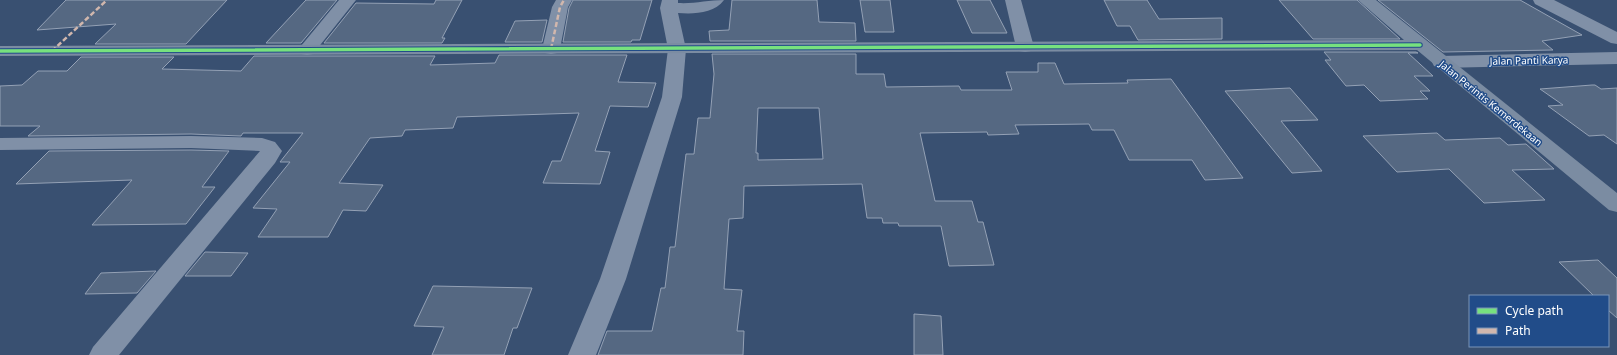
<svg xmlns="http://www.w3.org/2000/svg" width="1617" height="355" font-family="'Noto Sans',sans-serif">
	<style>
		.building { fill: #556882; stroke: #94a1b5; fill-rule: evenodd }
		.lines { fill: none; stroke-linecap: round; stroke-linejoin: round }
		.street { fill: #8090a7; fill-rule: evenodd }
		.secondary { fill: #7b8ca2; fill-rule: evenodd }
		.quiet { stroke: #d1b7ad; stroke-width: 2.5; stroke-dasharray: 5 2.5; stroke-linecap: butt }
		.cycleway-casing { stroke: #214c89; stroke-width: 5.5 }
		.cycleway { stroke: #77e17e; stroke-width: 3.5 }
		.labels { text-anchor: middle; stroke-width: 3; stroke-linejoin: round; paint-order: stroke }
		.street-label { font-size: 10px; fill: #fff; stroke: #214c89 }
	</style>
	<rect width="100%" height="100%" fill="#395071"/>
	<path class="building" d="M66,0H227L186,44H95L116,24L37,30Z
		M306,0H337L301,43H266Z
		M436,0H462L442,38H445L442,43H324L356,3L434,4Z
		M573,0H652L640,40H632L631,42H563L569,8Z
		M732,0H817L819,22L855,23L856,41H710L709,31L729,30Z
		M860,0H890L894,32H865Z
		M957,0H990L1007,33H972Z
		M1104,0H1147L1159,19L1222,18V39L1138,40L1130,26H1117Z
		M1279,0H1357L1400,39H1313Z
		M1378,0H1520L1582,35L1542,41L1553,50L1443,52Z
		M547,20L542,42H505L515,21Z
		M1324,52H1416L1418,53H1408L1433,76H1414L1430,91H1420L1428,99L1380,101L1364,85L1346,86L1325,60H1331Z
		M712,54H856V74H884L886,87L959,86L961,90H1012L1006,72H1038V63H1055L1064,84L1128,83L1127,80L1171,79L1243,178L1205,180L1192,160H1129L1114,130H1092L1089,124L1015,125L1019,134L988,135L987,132L920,133L935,201H972L978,222H983L994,265L949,266L941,226H899L898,223H883L882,218H867L862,184L744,186L743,218L729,219L724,289L742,290L737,331H744L743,355H598L607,331H652L661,288H665L670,247H675L686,154H694L698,118H710L714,74ZM758,108H819L823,159L758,160V153H756Z
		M499,55H627L618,82L656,83L648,107L610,106L595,151L610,152L600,184L543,183L552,161H561L579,113L457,117L453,128L405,130L402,136L370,138L339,183L383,185L366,211L343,210L328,237H258L277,209L253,208L290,162H280L303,133H243L241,136L191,134L28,136L40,126H0V86L22,85L38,71H67L81,57H174L162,69L241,71L254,56H435L430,65L495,63Z
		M1592,85H1595L1601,89L1617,88V144L1604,135L1589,136L1548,106L1563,105L1540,89Z
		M1290,88L1318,120L1281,121L1322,171L1292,173L1225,91Z
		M1437,133L1445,140L1500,138L1508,145L1526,144L1554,169L1512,170L1545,200L1484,203L1449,169L1397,172L1363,136Z
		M191,150L229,151L202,187H215L186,224L92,225L132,180L16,184L49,151Z
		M205,252L248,253L231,276H185Z
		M1598,260L1617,278V318L1608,310V296H1594L1559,262Z
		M156,271L137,293L85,294L101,273Z
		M433,286L532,288L517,328H513L504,355H432L444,327L414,326Z
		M914,314L941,316L943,355H914Z"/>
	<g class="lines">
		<path class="street" d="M339,0H356L313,54L307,55L301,54L298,50L301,46Z
			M556,0H572L568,7L560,49L557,53L551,54L545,53L542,49L552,7Z
			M662,0H678V3C694,4 708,0 724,0C714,14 693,14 678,13L686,49L682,97L626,279L596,355H568L600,279L662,97L668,49L660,8Z
			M1005,0H1021L1034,47L1031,51L1025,52L1019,51L1016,47Z
			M1533,0H1554L1617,32V44L1611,43L1535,4Z
			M1617,52V64L1441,68L1434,66L1432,62L1434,58L1441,56Z
			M191,136L262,138L275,142L282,151L275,163L119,355H89L93,347L260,151L191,148L0,150V138Z"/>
		<path class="secondary" d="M1358,0H1376L1617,193V212L1609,210L1417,50L0,56V46L1404,40Z"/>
		<path class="quiet" d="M551,49L560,7L564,0
			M52,51L107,0"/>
		<defs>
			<path id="cycleway" d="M0,51L1420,45"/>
		</defs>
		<use href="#cycleway" class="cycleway-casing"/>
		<use href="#cycleway" class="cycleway"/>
	</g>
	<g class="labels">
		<g class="street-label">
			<text transform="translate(1529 60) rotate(-1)" y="4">Jalan Panti Karya</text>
			<text transform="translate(1491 103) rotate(39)" y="4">Jalan Perintis Kemerdekaan</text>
		</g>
	</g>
	<rect x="1469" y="295" width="140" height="52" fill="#214c89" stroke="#7a94b8"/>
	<rect x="1477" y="308" width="20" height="6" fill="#77e17e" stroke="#7a94b8"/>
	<text x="1505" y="315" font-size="12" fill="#ffffff">Cycle path</text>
	<rect x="1477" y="328" width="20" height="6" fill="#d1b7ad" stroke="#7a94b8"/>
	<text x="1505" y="335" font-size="12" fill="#ffffff">Path</text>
</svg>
